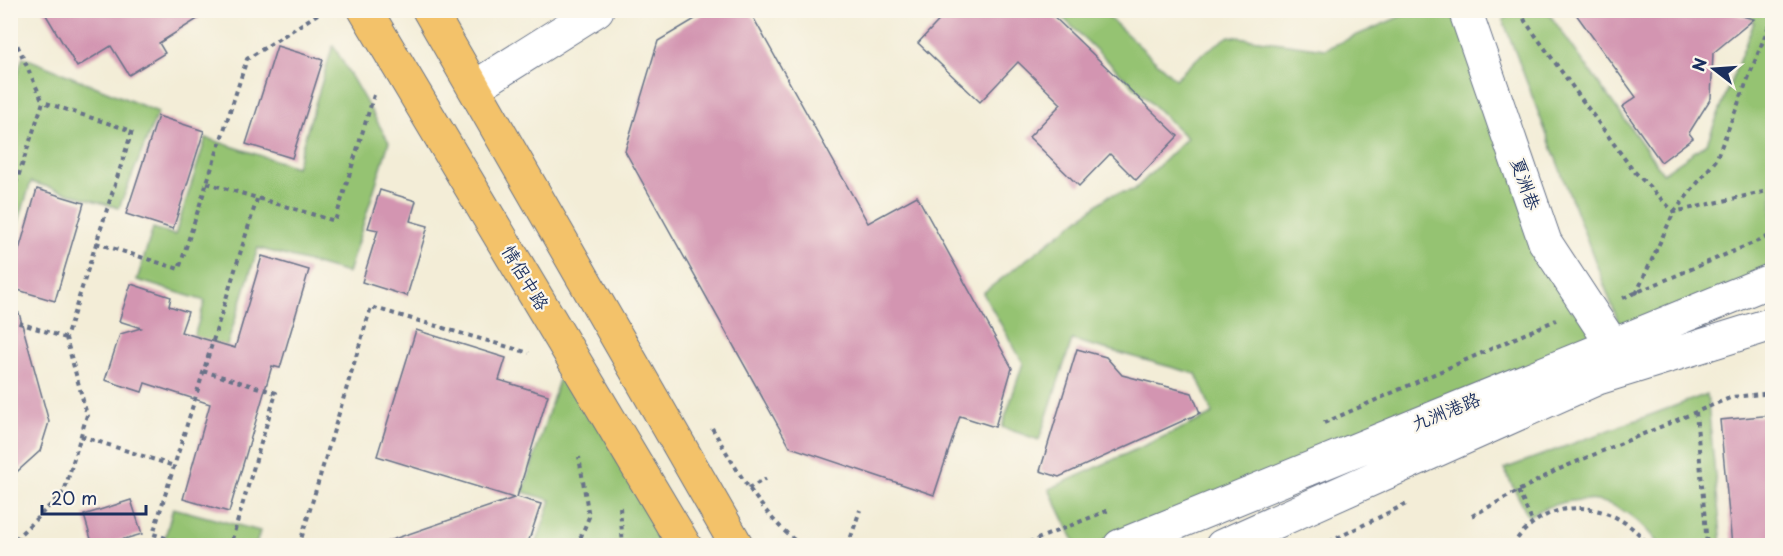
<svg xmlns="http://www.w3.org/2000/svg" width="1783" height="556" font-family="'Playpen Sans','LXGW WenKai TC',sans-serif">
	<style>
		.green { fill: #95c372; stroke: #587968; stroke-width: 1.5 }
		.building { fill: #d395b1 }
		.lines { fill: none; stroke-linecap: round; stroke-linejoin: round }
		.minor-casing { stroke: #677288; stroke-width: 35 }
		.highway-casing { stroke: #677288; stroke-width: 35 }
		.path { stroke: #677288; stroke-width: 4; stroke-dasharray: 4.5 4.5; stroke-linecap: butt }
		.minor { stroke: #fff; stroke-width: 33 }
		.highway { stroke: #f3c26a; stroke-width: 33 }
		.labels { text-anchor: middle; stroke-width: 4.5; stroke-linejoin: round; paint-order: stroke }
		.street-label { font-size: 18px; fill: #1b2f5e; stroke: #fbf7ec }
	</style>
	<rect width="100%" height="100%" fill="#fbf7ec"/>
	<filter id="ink" filterUnits="userSpaceOnUse"><feTurbulence type="fractalNoise" baseFrequency=".0167" numOctaves="2"/><feDisplacementMap in="SourceGraphic" scale="12" xChannelSelector="R" yChannelSelector="G"/><feConvolveMatrix kernelMatrix="1 2 1 2 8 2 1 2 1" color-interpolation-filters="sRGB"/></filter>
	<filter id="wash" filterUnits="userSpaceOnUse"><feTurbulence type="fractalNoise" baseFrequency=".008" numOctaves="4" result="noise"/><feDisplacementMap in="SourceGraphic" scale="24" xChannelSelector="R" yChannelSelector="G"/><feGaussianBlur stdDeviation="1.35" result="paint"/><feColorMatrix in="noise" values="0 0 0 0 0 0 0 0 0 0 0 0 0 0 0 0 0 1.4 0 .05"/><feComposite in="paint" operator="in"/></filter>
	<g filter="url(#wash)">
		<rect width="100%" height="100%" fill="#f3edd7"/>
		<path class="green" d="M1056,11H1102L1175,79L1202,54L1229,36L1325,49L1413,11H1464L1601,340L1095,545H1076L1049,489L1213,414L1196,374L1072,340L1039,440L1002,427L1023,363L983,293L1110,195L1134,190L1187,138Z
			M1514,11H1547L1663,173L1707,143L1754,22L1746,11H1772V269L1621,329L1503,20Z
			M333,45L389,142L348,273L258,248L224,355L178,388L205,301L137,280L153,228L175,235L206,138L296,167Z
			M23,57L158,112L119,208L31,182L11,246V93Z
			M565,361L663,526L659,545H536L551,500L523,492Z
			M1707,394L1722,545H1659C1623,496 1582,488 1528,516L1504,469Z
			M173,508L260,531L256,545H163Z"/>
		<g id="blocks">
			<path class="building" d="M43,10H212L159,43L165,53L129,75L111,46L77,67Z
				M710,10H749L868,223L917,196L1012,368L995,427L960,416L934,495L790,447L625,151L658,41Z
				M949,10H1047L1178,136L1136,180L1110,154L1079,186L1029,137L1061,104L1018,62L980,102L918,43Z
				M1573,10H1718L1754,19L1713,53L1711,98L1689,133L1693,138L1661,162L1622,107L1636,97Z
				M277,46L323,60L292,158L246,144Z
				M158,116L204,131L173,229L126,214Z
				M37,189L84,203L55,301L11,288V277Z
				M380,190L416,201L410,221L428,226L407,296L362,282L378,230L368,228Z
				M262,256L309,270L280,368L272,366L229,512L183,499L210,404L145,383L142,392L105,380L120,334L141,328L119,321L131,284L171,297L169,306L188,312L181,332L235,348Z
				M19,313L49,422L40,451L10,478V314Z
				M416,330L506,358L499,380L548,395L517,497L541,504L527,546H389L388,541L514,498L377,456Z
				M1077,349L1106,357L1122,375L1192,393L1200,413L1059,477L1040,471Z
				M1773,415V546H1732L1720,420Z
				M131,500L142,534L114,542V546H93L84,515Z"/>
		</g>
	</g>
	<g filter="url(#ink)">
		<use href="#blocks" fill-opacity="0" stroke="#677288" stroke-width="1.5"/>
		<g class="lines">
			<defs>
				<path id="minor" d="M1465,10L1545,242L1612,344
					M475,87L597,10
					M1120,546L1772,280
					M1222,546L1598,378L1772,324"/>
				<path id="highway" d="M365,10L685,546
					M429,10L737,546"/>
			</defs>
			<use href="#minor" class="minor-casing"/>
			<use href="#highway" class="highway-casing"/>
			<path class="path" d="M1521,10L1525,21L1632,169L1674,212L1772,190
				M10,29L43,102
				M207,183L335,221L374,95
				M10,201L43,102L132,131L66,338L87,415L64,492L10,544
				M96,243L179,269L247,59L324,10
				M1636,294L1674,212L1716,160L1772,18
				M1623,298L1772,235
				M10,320L66,338
				M203,371L276,393L230,546
				M1696,412L1707,546
				M1324,423L1556,320
				M712,428C737,470 762,516 802,546
				M81,436L174,466
				M748,488L766,479
				M1518,491L1533,523
				M620,507L623,546
				M1472,516L1557,470L1732,397L1772,393
				M192,546L153,534L257,199
				M299,546L371,307L529,353
				M577,546L589,517L579,457
				M848,546L860,510
				M1020,546L1109,510
				M1321,546L1406,504
				M1512,546C1546,493 1614,498 1649,546"/>
			<use href="#minor" class="minor"/>
			<use href="#highway" class="highway"/>
		</g>
	</g>
	<g class="labels">
		<g class="street-label">
			<text transform="translate(1525 184) rotate(71)" y="6">夏洲巷</text>
			<text transform="translate(525 278) rotate(59)" y="6">情侣中路</text>
			<text transform="translate(1446 412) rotate(-22)" y="6">九洲港路</text>
		</g>
	</g>
	<rect width="1783" height="556" fill="none" stroke="#fbf7ec" stroke-width="36"/>
	<g transform="translate(1714 69) rotate(287)" stroke="#fbf7ec" stroke-width="4.5" paint-order="stroke">
	<path d="M0-4.5L10 22L0 15L-10 22Z" fill="#1b2f5e"/>
	<text y="-9" font-size="16" font-weight="bold" text-anchor="middle" fill="#1b2f5e">N</text>
	</g>
	<path d="M42 505v9h104v-9" fill="none" stroke="#1b2f5e" stroke-width="3"/>
	<text x="51" y="505" font-size="18" fill="#1b2f5e" stroke="#fbf7ec" stroke-width="4.5" paint-order="stroke">20 m</text>
</svg>
